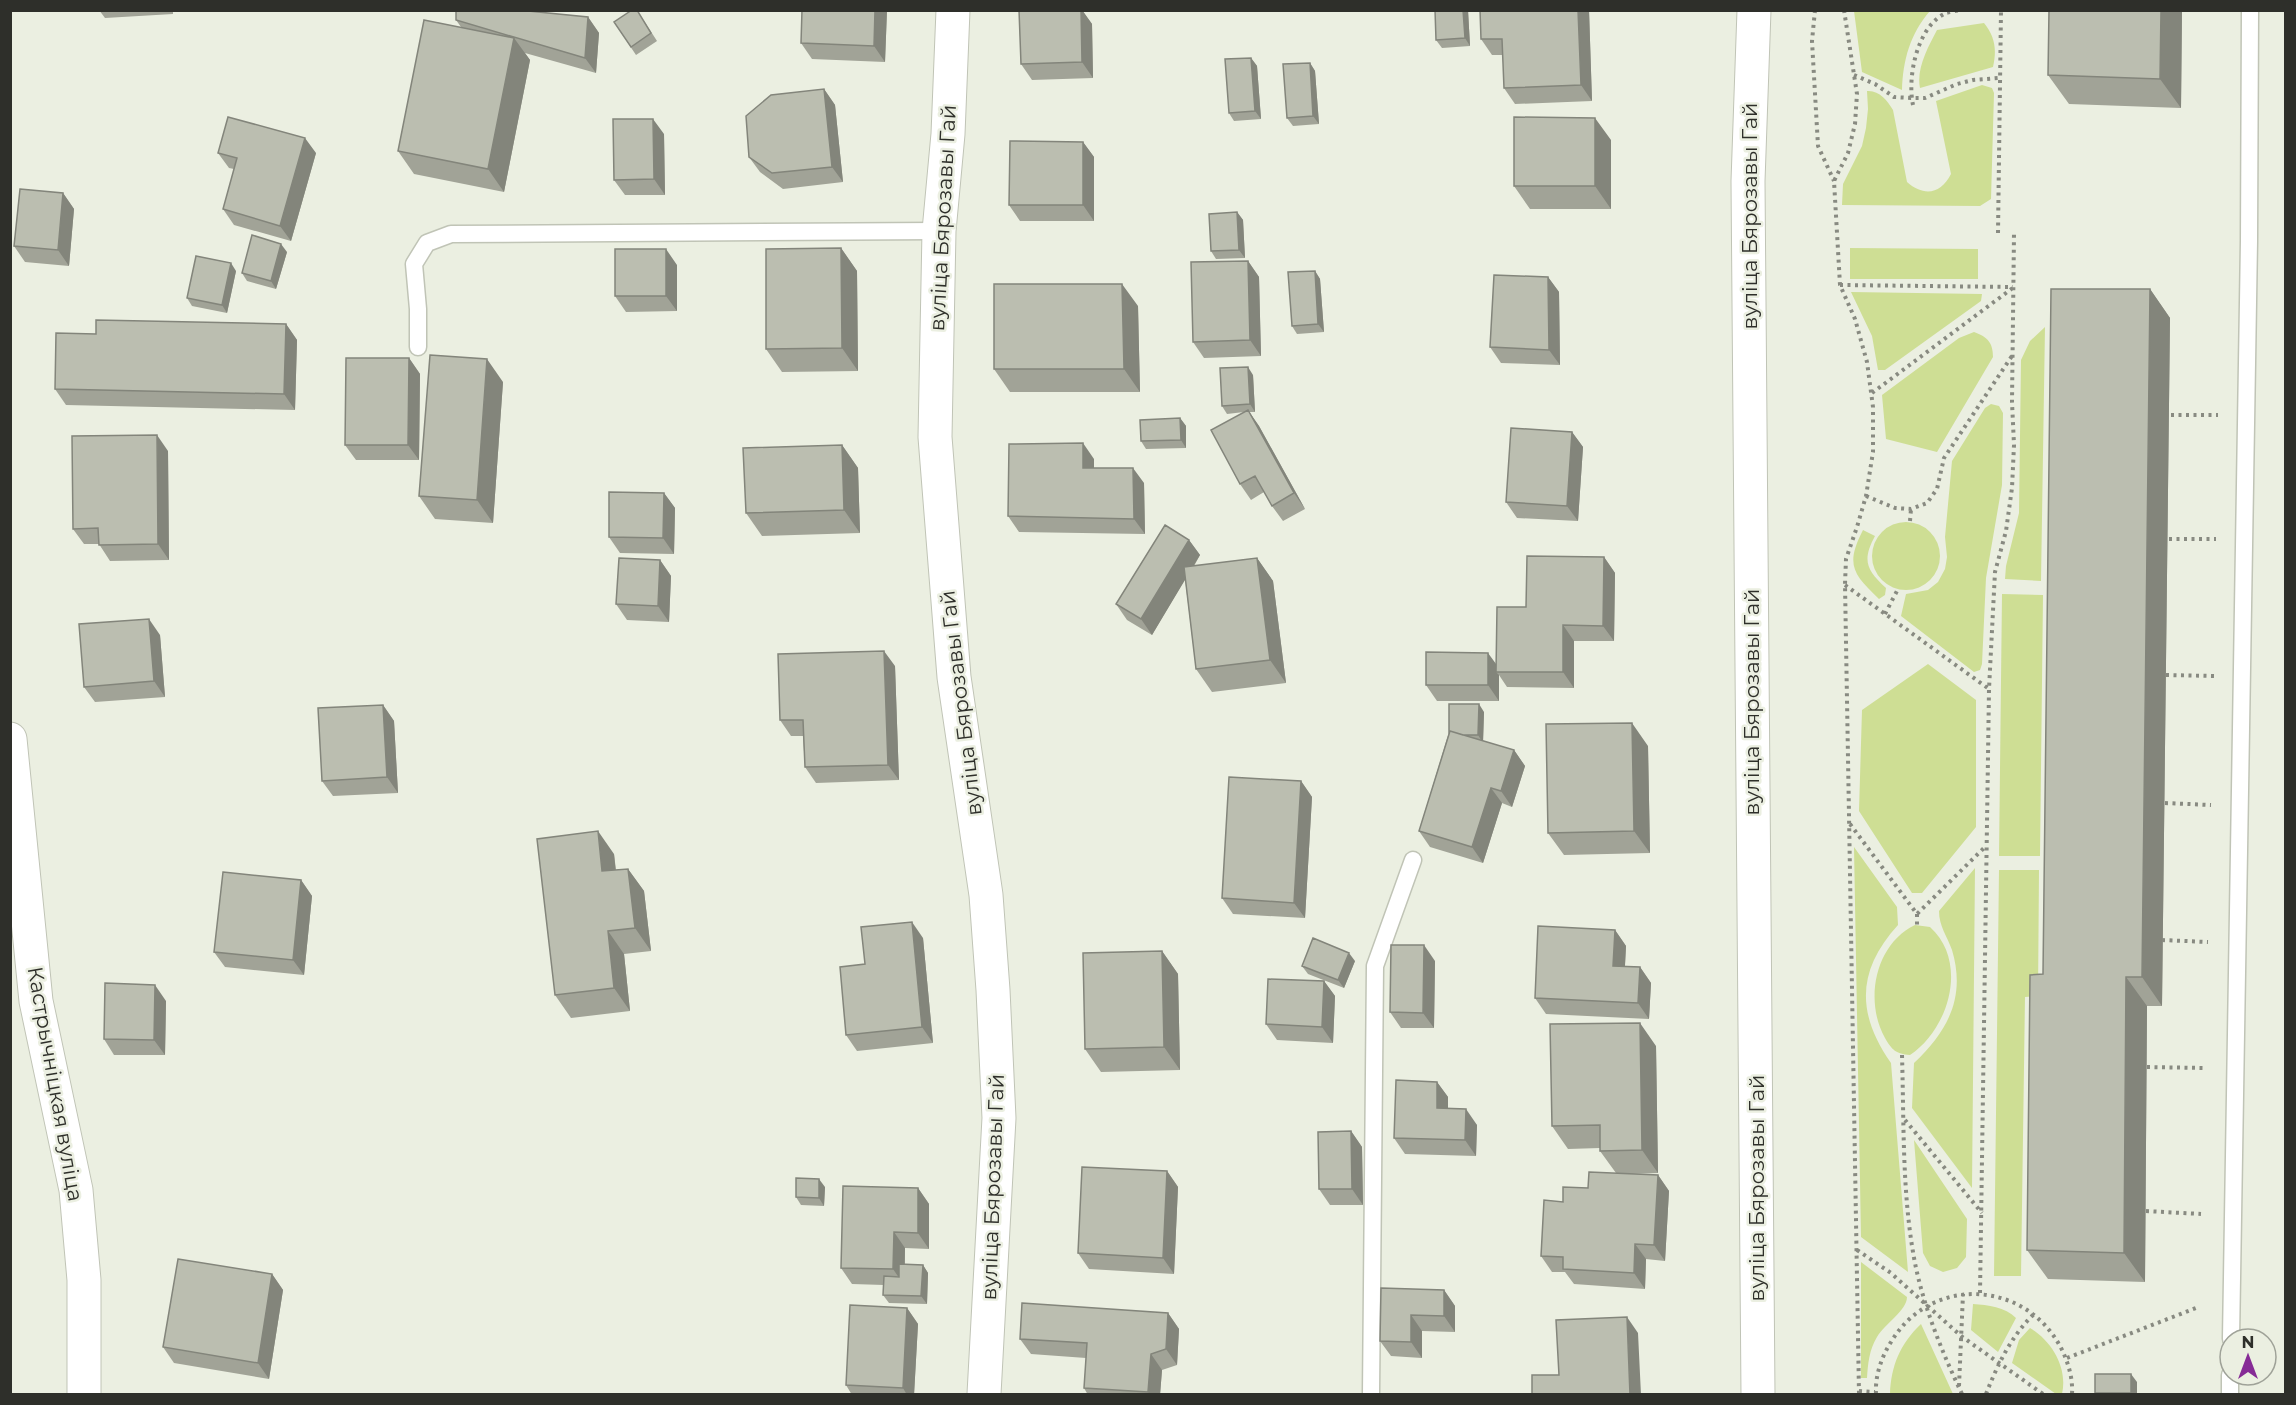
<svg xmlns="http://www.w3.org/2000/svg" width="2296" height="1405" font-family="Montserrat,sans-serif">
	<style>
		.green { fill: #cede94 }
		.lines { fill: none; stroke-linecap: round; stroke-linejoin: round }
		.lane-casing { stroke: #c0c4b6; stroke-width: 19 }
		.street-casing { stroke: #c0c4b6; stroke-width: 35 }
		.path { stroke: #888a81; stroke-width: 4; stroke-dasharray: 3 4.5; stroke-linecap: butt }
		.lane { stroke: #fff; stroke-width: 16 }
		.street { stroke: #fff; stroke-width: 33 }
		.wall { fill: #a1a397 }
		.shaded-wall { fill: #83857b }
		.building { fill: #bbbeb0; stroke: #83857b; stroke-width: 1.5 }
		.labels { text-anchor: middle; stroke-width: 5; stroke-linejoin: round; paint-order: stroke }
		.street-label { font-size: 21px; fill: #2e2f2a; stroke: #ebefe1 }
	</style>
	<rect width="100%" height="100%" fill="#ebefe1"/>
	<path class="green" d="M1854,11H1930C1910,34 1903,60 1902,90L1862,72Z
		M1984,23C1995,37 1997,49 1993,67L1920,88C1916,69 1928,47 1937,30Z
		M1982,85L1992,88L1994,93L1991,199L1980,206L1842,205L1843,184L1862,146L1866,128L1868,109L1867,91C1879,90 1887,100 1893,110L1907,182C1924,197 1941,194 1951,174L1936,101Z
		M1850,248L1978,249V279H1850Z
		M1851,292L1982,294L1981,301L1885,370H1878L1872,336Z
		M2045,327L2041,581L2005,579L2006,566L2019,513L2021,360L2030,341Z
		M1974,332C1988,337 1993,343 1993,357L1937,452L1886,439L1882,395L1959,338Z
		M1991,404L1999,406L2003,413L2002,485L1986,578L1982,664L1980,670L1974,672L1901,616L1906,594L1928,590L1938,582L1945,569L1947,557L1945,537L1952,461L1985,408Z
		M1872 556a34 34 0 1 1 68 0a34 34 0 1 1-68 0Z
		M1863,530L1875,536C1862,560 1866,570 1886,588L1885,595L1879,599C1853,574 1845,565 1863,530Z
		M2002,594L2043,595L2040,856H1999Z
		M1928,664L1976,700V827L1922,893H1912L1859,811L1862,710Z
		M1854,847L1897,907L1898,925C1857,970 1856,1013 1891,1063L1908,1272L1861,1237Z
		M1975,868L1972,1188L1912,1108L1914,1063C1948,1031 1966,997 1952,950C1947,936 1939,926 1939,911Z
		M1999,870H2039L2038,996L2025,997L2021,1276H1994Z
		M1915,925L1930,927C1969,962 1949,1029 1910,1055C1896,1054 1892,1050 1885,1038C1864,1001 1875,944 1915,925Z
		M1914,1140L1967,1219L1966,1257L1957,1268L1943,1272L1930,1266L1923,1253Z
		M1861,1262L1907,1297C1907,1310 1885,1324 1877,1337C1869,1350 1868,1364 1867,1378H1861Z
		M1973,1304C1988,1305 2005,1307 2016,1318L1998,1352L1971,1330Z
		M1921,1324L1953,1394H1890C1891,1366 1900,1344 1921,1324Z
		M2030,1328C2052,1341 2068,1368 2062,1394H2056L2012,1363L2019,1340Z"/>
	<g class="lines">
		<defs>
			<path id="lane" d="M418,347V309L414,264L427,243L451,234L939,231
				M2231,1339L2249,241L2250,10
				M1371,1394L1375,966L1413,860
				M2230,1394V1375"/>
			<path id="street" d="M953,10L948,134L939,231L935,437L954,677L986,895L993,990L999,1118L984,1394
				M1754,10L1748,181L1758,1394
				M10,739L36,1001L76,1190L84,1280V1394"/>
		</defs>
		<use href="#lane" class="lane-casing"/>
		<use href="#street" class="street-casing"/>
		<path class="path" d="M1815,10L1812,41L1818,146L1834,181
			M1844,10L1857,94L1855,124L1848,153L1834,181L1840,285L1855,319L1867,362L1873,407V452L1866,496L1857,527L1846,559L1845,584L1859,1394
			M1854,75L1875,84L1894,97L1911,98H1925L1957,84L1973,80L1999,78
			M1913,105C1907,77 1917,26 1946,13C1950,12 1956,11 1960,10
			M1998,233L2001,10
			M1840,285L2013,287
			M1872,393L2014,287
			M2171,415H2218
			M1866,496L1895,508L1911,509L1927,503L1937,489L1944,458L2012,356
			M1910,521L1911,509
			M2169,539H2216
			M1845,585L1989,689
			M1885,614L1898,589
			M2166,675L2214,676
			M2165,803L2211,805
			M1850,824L1917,914L1986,846
			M1917,914V925
			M2162,940L2208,942
			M1902,1055C1904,1120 1902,1187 1913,1252C1921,1301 1941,1350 1962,1394
			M2147,1067L2204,1068
			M1905,1120L1982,1213
			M2146,1211L2201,1214
			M1857,1250L1891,1273L1961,1336L2043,1394
			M1980,1293L1989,689L1995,572L2006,531L2012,488L2014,445L2012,402L2014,234
			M2067,1358L2196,1308
			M1959,1386L1963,1294
			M1859,1391L1875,1392
			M1876,1394C1875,1376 1881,1358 1891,1342C1930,1276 2023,1279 2060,1346C2068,1361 2073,1378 2072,1394
			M1986,1394C1997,1366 2011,1336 2034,1314"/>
		<use href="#lane" class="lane"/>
		<use href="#street" class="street"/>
	</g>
	<path class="wall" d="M99,10H173V14L105,18Z
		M637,10L657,41L636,55L614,22Z
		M887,10L885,62L812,59L801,43Z
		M1019,10H1082L1092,24L1093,78L1032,80L1021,64Z
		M1468,10L1470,46L1442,48L1436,40Z
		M1480,10H1589L1592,101L1515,104L1504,88L1503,55H1492L1481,39Z
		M2182,10L2181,108L2069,104L2048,75Z
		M588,17L599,33L596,73L525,53L530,60L504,192L414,174L398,151L461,27L456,20Z
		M1251,58L1257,66L1261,119L1234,121L1229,113Z
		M1310,63L1315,71L1319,124L1293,126L1287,118Z
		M824,89L835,105L843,182L783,189L760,172L749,157Z
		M664,134L665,195H625L614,180Z
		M1611,140V209H1530L1514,186Z
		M1083,142L1094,157V221H1020L1009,205Z
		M218,153H316L291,241L234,225L223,209L234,169L229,168Z
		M63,193L74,209L69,266L25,262L14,246Z
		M1237,212L1243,220L1245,258L1216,259L1211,251Z
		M841,248L857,271L858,371L782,372L766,349Z
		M287,252L276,289L247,281L242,273Z
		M1248,261L1259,277L1261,356L1204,358L1193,342Z
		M677,265V311L626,312L615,296Z
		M236,271L227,313L192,306L187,298Z
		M1315,271L1320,279L1324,332L1297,334L1292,326Z
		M1548,277L1559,292L1560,365L1501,363L1490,347Z
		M2150,289L2170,318L2162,1006H2147L2145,1282L2048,1279L2027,1250L2043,974Z
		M1138,306L1140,392H1010L994,369Z
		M286,324L297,340L295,410L66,405L55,389L96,334Z
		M409,358L420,374L419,460H356L345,445Z
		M1253,375L1255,412H1249L1259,426L1305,509L1283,521L1272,506L1264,492L1251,500L1240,484L1244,412L1227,414L1222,406Z
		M503,382L493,523L435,519L419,496Z
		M1180,418L1186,426V448L1146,449L1141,441Z
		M1572,432L1583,447L1578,521L1517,518L1506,502Z
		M842,445L858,468L860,533L762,536L746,513Z
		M168,451L169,560L110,561L99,544H84L73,529Z
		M1094,459V468L1144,483L1145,534L1019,532L1008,516Z
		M664,493L675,508L674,554L620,553L609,537Z
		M1189,540L1200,555L1194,566L1257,558L1273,581L1286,683L1212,692L1196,669L1185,579L1152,635L1127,620L1116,604Z
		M1604,557L1615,573L1614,641H1574V688L1507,687L1499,675V701H1437L1426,685L1496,665L1526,607Z
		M660,560L671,576L669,622L627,620L616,604Z
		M160,635L165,697L95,702L84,687Z
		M895,666L899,780L816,783L805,767L803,736H791L780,720Z
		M383,705L394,721L398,793L333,796L322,781Z
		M1484,712L1483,741L1514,750L1525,766L1512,807L1502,803L1483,863L1430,847L1419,831L1449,732Z
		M1648,746L1650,853L1564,855L1548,833Z
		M1301,781L1312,797L1305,918L1233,914L1222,898Z
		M614,854L616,870L628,869L644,891L651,951L624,954L630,1011L571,1018L555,995Z
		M301,880L312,896L304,975L225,967L214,952Z
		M1615,930L1626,946L1625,966L1640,967L1651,983L1649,1019L1546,1014L1535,998Z
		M923,938L933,1043L857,1051L846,1035L865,964Z
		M1162,951L1178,974L1180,1070L1101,1072L1085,1049Z
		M1355,961L1344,988L1308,974L1302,966Z
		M1435,961L1434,1028H1401L1390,1012Z
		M1324,981L1335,996L1333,1043L1277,1040L1266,1024Z
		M166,1001L165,1055H114L104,1039Z
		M1656,1046L1658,1173L1629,1174L1658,1175L1669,1191L1665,1261L1646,1259L1645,1289L1574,1284L1565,1272H1552L1541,1256L1563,1202L1616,1173L1600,1151V1148L1568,1149L1552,1126Z
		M1437,1082L1448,1097V1108L1477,1125L1476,1156L1405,1154L1394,1138Z
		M1351,1131L1362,1147L1363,1205H1330L1319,1189Z
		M1167,1171L1178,1187L1174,1274L1089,1269L1078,1253Z
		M825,1187L824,1206L801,1205L796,1197Z
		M918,1188L929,1204V1249L905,1248V1264L923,1265L928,1273L927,1304L889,1303L883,1295L884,1285L852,1284L841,1268Z
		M272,1274L283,1290L269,1379L174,1363L163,1347Z
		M1381,1288L1444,1290L1455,1306V1332L1422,1331V1358L1391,1356L1380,1341Z
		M907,1308L918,1324L914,1395H852L846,1385Z
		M1168,1313L1179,1329L1177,1365L1162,1370L1160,1395H1088L1084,1388L1086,1358L1031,1354L1020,1339Z
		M2137,1382V1395H2096L2095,1393Z"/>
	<path class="shaded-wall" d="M875,10H887L885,62L874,46Z
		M1081,10H1082L1092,24L1093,78L1082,62Z
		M1463,10H1468L1470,46L1465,38Z
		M1578,10H1589L1592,101L1581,85Z
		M2161,10H2182L2181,108L2160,79Z
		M588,17L599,33L596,73L585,58Z
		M514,38L530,60L504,192L488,169Z
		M1251,58L1257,66L1261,119L1255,111Z
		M1310,63L1315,71L1319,124L1313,116Z
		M824,89L835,105L843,182L832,167Z
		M1595,118L1611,140V209L1595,186Z
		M653,119L664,134L665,195L654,179Z
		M305,138L316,153L291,241L280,226Z
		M1083,142L1094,157V221L1083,205Z
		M63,193L74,209L69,266L58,250Z
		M1237,212L1243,220L1245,258L1239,250Z
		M281,244L287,252L276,289L271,281Z
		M841,248L857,271L858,371L842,348Z
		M666,249L677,265V311L666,296Z
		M1248,261L1259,277L1261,356L1250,340Z
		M231,263L236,271L227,313L222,305Z
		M1315,271L1320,279L1324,332L1318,324Z
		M1548,277L1559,292L1560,365L1549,350Z
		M1122,284L1138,306L1140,392L1124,369Z
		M2150,289L2170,318L2162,1006L2142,977Z
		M286,324L297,340L295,410L284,394Z
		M409,358L420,374L419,460L408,445Z
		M487,359L503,382L493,523L477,500Z
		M1248,367L1253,375L1255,412L1250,404Z
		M1248,410L1259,426L1305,509L1294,493Z
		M1180,418L1186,426V448L1181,440Z
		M1572,432L1583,447L1578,521L1567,506Z
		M157,435L168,451L169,560L158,544Z
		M1083,443L1094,459V483L1083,468Z
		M842,445L858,468L860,533L844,510Z
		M1133,468L1144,483L1145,534L1134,519Z
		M664,493L675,508L674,554L663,538Z
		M1189,540L1200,555L1152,635L1141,619Z
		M1604,557L1615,573L1614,641L1603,626Z
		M1257,558L1273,581L1286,683L1270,660Z
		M660,560L671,576L669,622L658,606Z
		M149,619L160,635L165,697L154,681Z
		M1563,625L1574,641V688L1563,672Z
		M884,651L895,666L899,780L888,765Z
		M1488,653L1499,668L1496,672L1499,675V701L1488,685Z
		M1479,704L1484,712L1483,743L1478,735Z
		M383,705L394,721L398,793L387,777Z
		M1632,723L1648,746L1650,853L1634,831Z
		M1514,750L1525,766L1512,807L1501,791Z
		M1301,781L1312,797L1305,918L1294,903Z
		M1491,788L1502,803L1483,863L1472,847Z
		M598,831L614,854L618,894L602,871Z
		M628,869L644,891L651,951L635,928Z
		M301,880L312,896L304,975L293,960Z
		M912,922L923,938L933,1043L922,1027Z
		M1615,930L1626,946L1624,982L1613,966Z
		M608,931L624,954L630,1011L614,988Z
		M1424,945L1435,961L1434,1028L1423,1013Z
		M1162,951L1178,974L1180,1070L1164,1047Z
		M1349,953L1355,961L1344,988L1338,980Z
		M1640,967L1651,983L1649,1019L1638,1003Z
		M2126,977L2147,1006L2145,1282L2124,1253Z
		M1324,981L1335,996L1333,1043L1322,1027Z
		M155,985L166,1001L165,1055L154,1040Z
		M1640,1023L1656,1046L1658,1173L1642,1150Z
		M1437,1082L1448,1097V1124L1437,1108Z
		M1466,1109L1477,1125L1476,1156L1465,1140Z
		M1351,1131L1362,1147L1363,1205L1352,1189Z
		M1167,1171L1178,1187L1174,1274L1163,1258Z
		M1658,1175L1669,1191L1665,1261L1654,1245Z
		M819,1179L825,1187L824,1206L819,1198Z
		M918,1188L929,1204V1249L918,1233Z
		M894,1232L905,1248L904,1285L893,1269Z
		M1635,1244L1646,1259L1645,1289L1634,1273Z
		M923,1265L928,1273L927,1304L921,1296Z
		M272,1274L283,1290L269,1379L258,1363Z
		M1444,1290L1455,1306V1332L1444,1316Z
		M907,1308L918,1324L914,1395H907L903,1388Z
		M1168,1313L1179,1329L1177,1365L1166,1349Z
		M1411,1315L1422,1331V1358L1411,1342Z
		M1627,1317L1638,1333L1641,1395H1630Z
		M1151,1354L1162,1370L1160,1395H1150L1148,1392Z
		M2131,1374L2137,1382V1395H2132L2131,1393Z"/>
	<path class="building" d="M456,10H518L588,17L585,58L456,20Z
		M632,10H637L651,33L631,47L614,22Z
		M802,10H875L874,46L801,43Z
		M1019,10H1081L1082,62L1021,64Z
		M1435,10H1463L1465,38L1436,40Z
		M1480,10H1578L1581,85L1504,88L1502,39H1481Z
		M2049,10H2161L2160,79L2048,75Z
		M424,20L514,38L488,169L398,151Z
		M1251,58L1255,111L1229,113L1225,59Z
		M1310,63L1313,116L1287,118L1283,64Z
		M824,89L832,167L772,173L749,157L746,116L771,95Z
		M228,117L305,138L280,226L223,209L237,158L218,153Z
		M1514,117L1595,118V186H1514Z
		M613,119H653L654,179L614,180Z
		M1010,141L1083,142V205H1009Z
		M20,189L63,193L58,250L14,246Z
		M1237,212L1239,250L1211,251L1209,214Z
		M252,235L281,244L271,281L242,273Z
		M841,248L842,348L766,349V249Z
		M615,249H666V296H615Z
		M196,256L231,263L222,305L187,298Z
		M1248,261L1250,340L1193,342L1191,262Z
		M1315,271L1318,324L1292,326L1288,272Z
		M1494,275L1548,277L1549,350L1490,347Z
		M994,284H1122L1124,369H994Z
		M2051,289H2150L2142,977H2126L2124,1253L2027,1250L2030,975L2043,974Z
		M96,320L286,324L284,394L55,389L56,333L96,334Z
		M430,355L487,359L477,500L419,496Z
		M346,358H409L408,445H345Z
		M1248,367L1250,404L1222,406L1220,368Z
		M1248,410L1294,493L1272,506L1255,476L1240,484L1211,430Z
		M1180,418L1181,440L1141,441L1140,420Z
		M1511,428L1572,432L1567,506L1506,502Z
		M157,435L158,544L99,545L98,528L73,529L72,436Z
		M1083,443V468H1133L1134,519L1008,516L1009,444Z
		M842,445L844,510L746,513L743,448Z
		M609,492L664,493L663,538L609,537Z
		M1165,525L1189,540L1141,619L1116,604Z
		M1527,556L1604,557L1603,626L1563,625V672H1496L1497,607H1526Z
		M619,558L660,560L658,606L616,604Z
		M1257,558L1270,660L1196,669L1184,567Z
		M149,619L154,681L84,687L79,624Z
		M884,651L888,765L805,767L803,720H780L778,654Z
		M1426,652L1488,653V685H1426Z
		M1449,704H1479L1478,735H1463L1450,731L1449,732Z
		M383,705L387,777L322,781L318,708Z
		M1632,723L1634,831L1548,833L1546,724Z
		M1450,731L1514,750L1501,791L1491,788L1472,847L1419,831Z
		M1229,777L1301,781L1294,903L1222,898Z
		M598,831L602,871L628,869L635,928L608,931L614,988L555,995L537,839Z
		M223,872L301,880L293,960L214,952Z
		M912,922L922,1027L846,1035L840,967L865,964L861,927Z
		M1538,926L1615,930L1613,966L1640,967L1638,1003L1535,998Z
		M1313,938L1349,953L1338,980L1302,966Z
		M1391,945H1424L1423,1013L1390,1012Z
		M1162,951L1164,1047L1085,1049L1083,953Z
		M1268,979L1324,981L1322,1027L1266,1024Z
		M105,983L155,985L154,1040L104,1039Z
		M1640,1023L1642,1150L1600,1151V1125L1552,1126L1550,1024Z
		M1396,1080L1437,1082V1108L1466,1109L1465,1140L1394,1138Z
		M1351,1131L1352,1189H1319L1318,1132Z
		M1082,1167L1167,1171L1163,1258L1078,1253Z
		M1589,1172L1658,1175L1654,1245L1635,1244L1634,1273L1563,1269V1257L1541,1256L1544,1200L1563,1202V1187L1588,1188Z
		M796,1178L819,1179V1198L796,1197Z
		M843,1186L918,1188V1233L894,1232L893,1269L841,1268Z
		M178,1259L272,1274L258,1363L163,1347Z
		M899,1264L923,1265L921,1296L883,1295L884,1276L899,1277Z
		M1381,1288L1444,1290V1316L1411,1315V1342L1380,1341Z
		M1022,1303L1168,1313L1166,1349L1151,1354L1148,1392L1084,1388L1087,1343L1020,1339Z
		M850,1305L907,1308L903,1388L846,1385Z
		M1627,1317L1630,1395H1532V1375H1559L1556,1320Z
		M2095,1374H2131V1393H2095Z"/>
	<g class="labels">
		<g class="street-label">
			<text transform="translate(1750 216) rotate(-90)" y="7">вуліца Бярозавы Гай</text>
			<text transform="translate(943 218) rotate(-87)" y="7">вуліца Бярозавы Гай</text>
			<text transform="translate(1752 702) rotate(-90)" y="7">вуліца Бярозавы Гай</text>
			<text transform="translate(961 703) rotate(-97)" y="7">вуліца Бярозавы Гай</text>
			<text transform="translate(55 1084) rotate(80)" y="7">Кастрычніцкая вуліца</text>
			<text transform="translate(993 1187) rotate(-88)" y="7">вуліца Бярозавы Гай</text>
			<text transform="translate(1757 1188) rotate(-90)" y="7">вуліца Бярозавы Гай</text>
		</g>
	</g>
	<rect width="2296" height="1405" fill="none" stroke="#2e2f2a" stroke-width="24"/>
	<g transform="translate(2248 1357)"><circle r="28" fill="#ebefe1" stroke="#9fa298" stroke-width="1.5"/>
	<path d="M0-4.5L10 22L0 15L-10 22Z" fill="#862b96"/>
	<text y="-9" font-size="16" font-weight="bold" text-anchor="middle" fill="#2e2f2a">N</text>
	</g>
</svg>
